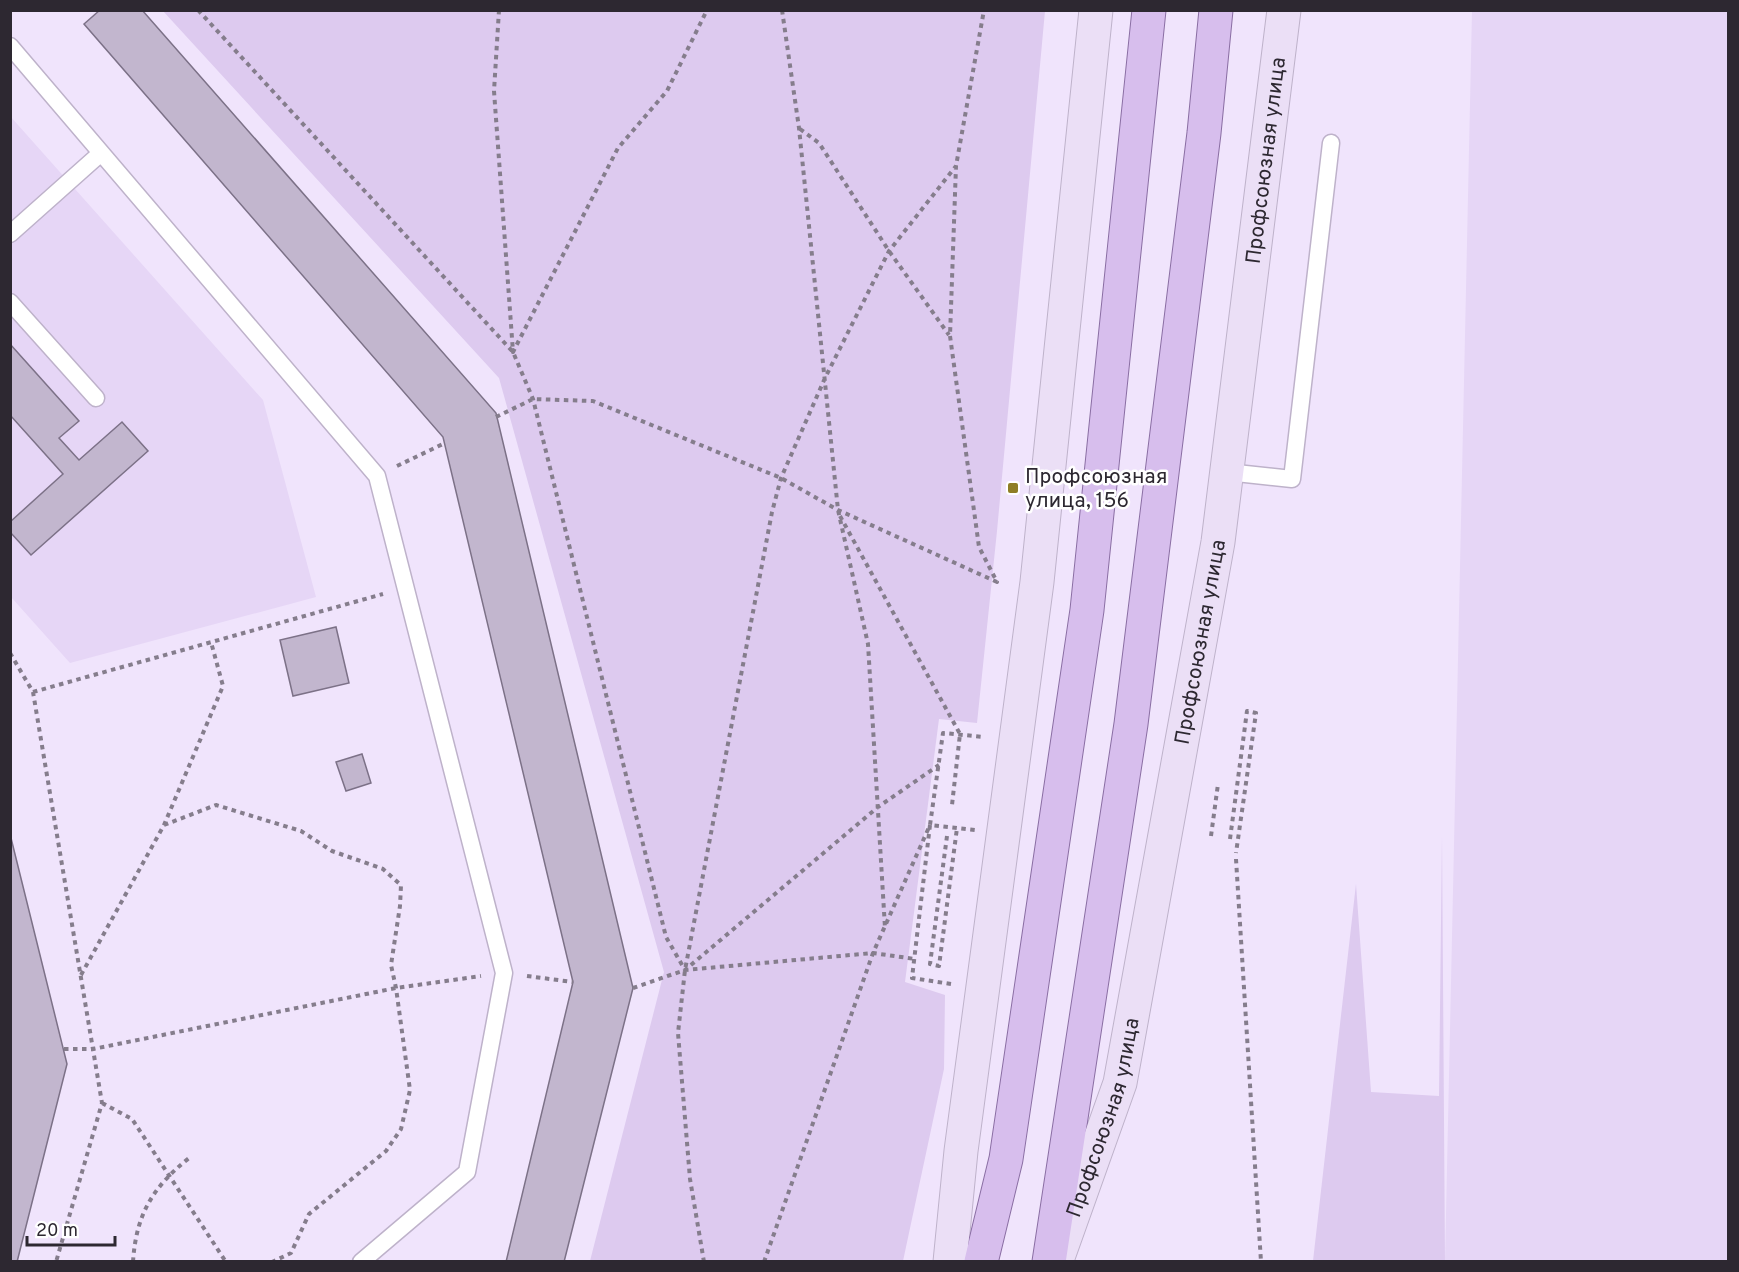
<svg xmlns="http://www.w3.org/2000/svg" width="1739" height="1272" font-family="Overpass,sans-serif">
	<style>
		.built { fill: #e6d6f6 }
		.green { fill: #ddcaef }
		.building { fill: #c2b6ce; stroke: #7c7187; stroke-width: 1.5 }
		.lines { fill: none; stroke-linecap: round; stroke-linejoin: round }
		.service-casing { stroke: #beb2ca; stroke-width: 19 }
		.secondary-casing { stroke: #beb2ca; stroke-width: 35 }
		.primary-casing { stroke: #8a6ea3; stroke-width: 35 }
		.path { stroke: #857d8c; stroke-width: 4; stroke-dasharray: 4.5 4.5; stroke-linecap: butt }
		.service { stroke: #fff; stroke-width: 16 }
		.secondary { stroke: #ebdff6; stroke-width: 33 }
		.primary { stroke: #d7beed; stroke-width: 33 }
		.poi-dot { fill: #8f7e25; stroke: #fff; stroke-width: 2 }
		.labels { text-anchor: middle; stroke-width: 5; stroke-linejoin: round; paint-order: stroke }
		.street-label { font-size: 21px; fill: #2d2831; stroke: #fff }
		.poi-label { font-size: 21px; fill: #2d2831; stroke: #fff; text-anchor: start }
	</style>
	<rect width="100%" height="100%" fill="#f0e4fc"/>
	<path class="built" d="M1472,11H1728V1261H1445Z
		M10,116L263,400L316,597L70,663L11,597Z"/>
	<path class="green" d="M163,11H1045L997,531L977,723L939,719L905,982L945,995L944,1069L903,1261H590L664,972L499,378Z
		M1442,836L1445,1261H1313L1356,884L1371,1092L1439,1096Z"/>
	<path class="building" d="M100,10H142L496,413L633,988L564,1262H506L573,982L443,437L84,24Z
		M10,344L79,421L59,438L79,460L122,422L148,451L31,555L10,532V522L63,474L10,415Z
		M336,627L349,683L293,696L280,640Z
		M362,754L371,783L346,791L336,762Z
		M10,834L67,1064L17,1262H10Z"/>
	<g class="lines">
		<defs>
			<path id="service" d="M10,46L377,476L504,973L467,1172L361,1262
				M10,234L101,153
				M10,302L96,398
				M1227,472L1292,479L1331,143"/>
			<g id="secondary">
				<path id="s1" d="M1058,1257L1120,1083L1218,542L1284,10"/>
				<path d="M950,1262L961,1151L1037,582L1096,10"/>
			</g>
			<path id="primary" d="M981,1262L1006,1159L1087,610L1149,10
				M1049,1262L1131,724L1204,133L1216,10"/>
		</defs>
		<use href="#service" class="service-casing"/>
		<use href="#secondary" class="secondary-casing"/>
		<use href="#primary" class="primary-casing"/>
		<path class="path" d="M198,10L513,352L533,399L666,937L685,970L878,807L939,765
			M499,10L494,91L513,352L618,148L667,91L707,10
			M782,10L799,128L838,510L868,644L885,928
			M800,129L819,143L889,251L949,335
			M496,417L533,399L593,401L781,478L838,510L997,582L979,547L950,336L956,166L984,10
			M397,466L445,443
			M840,516L960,734L952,805
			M10,653L33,692L102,1103L56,1262
			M33,692L383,594
			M164,825L216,805L301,831L332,851L383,869L401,885L400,906L391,965L396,988L410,1090L401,1129L386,1151L309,1214L291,1253L272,1262
			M947,836L930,964L939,966L957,828
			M1211,836L1218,784
			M1230,839L1247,711L1256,713L1236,853
			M1236,859L1261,1262
			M81,975L164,825L223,686L211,642
			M527,976L573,982
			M951,984L912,978L930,825L975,830
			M633,988L685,970L873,953L915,959
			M64,1049H93L396,988L481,976
			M102,1103L132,1119L226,1262
			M133,1262C136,1214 153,1187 189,1158
			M704,1262L690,1179L678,1033L685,970L772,512L781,478L825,378L889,251L956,166
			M764,1262L873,953L930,825L943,733L984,737"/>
		<use href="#service" class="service"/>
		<use href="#secondary" class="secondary"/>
		<use href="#primary" class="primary"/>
	</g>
	<rect class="poi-dot" x="1007" y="482" width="12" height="12" rx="3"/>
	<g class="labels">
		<g class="street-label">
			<text dy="7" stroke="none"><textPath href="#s1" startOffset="1119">Профсоюзная улица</textPath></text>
			<text dy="7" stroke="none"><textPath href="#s1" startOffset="633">Профсоюзная улица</textPath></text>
			<text dy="7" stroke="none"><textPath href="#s1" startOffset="147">Профсоюзная улица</textPath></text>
		</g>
		<g class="poi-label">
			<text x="1025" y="483">Профсоюзная<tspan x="1025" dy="24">улица, 156</tspan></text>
		</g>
	</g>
	<rect width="1739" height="1272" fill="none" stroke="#2d2831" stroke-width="24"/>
	<path d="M27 1236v9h88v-9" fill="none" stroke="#2d2831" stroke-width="3"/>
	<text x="36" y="1236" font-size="18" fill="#2d2831" stroke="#ffffff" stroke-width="4.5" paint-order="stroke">20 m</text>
</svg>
